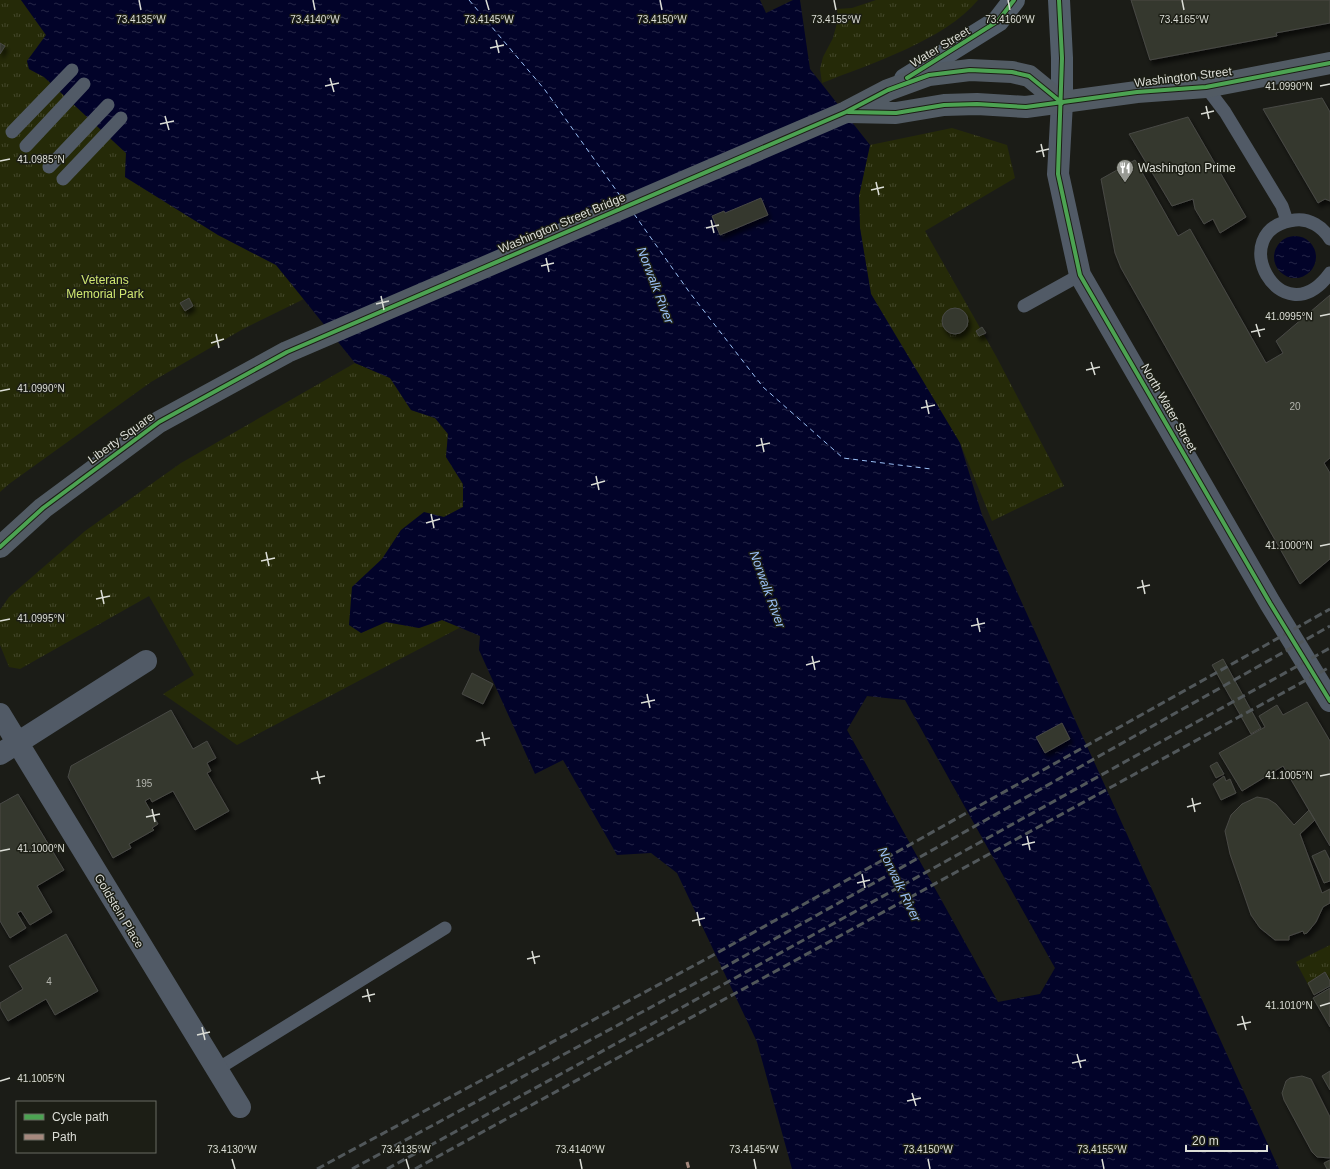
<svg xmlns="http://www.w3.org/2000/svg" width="1330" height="1169" font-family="Arial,sans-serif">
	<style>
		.park { fill: url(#park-tufts) }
		.water { fill: url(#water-ripples) }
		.pier { fill: #1b1c17 }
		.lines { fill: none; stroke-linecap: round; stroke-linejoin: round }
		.ferry { stroke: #9bc1f7; stroke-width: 1; stroke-dasharray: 5 4; stroke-linecap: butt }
		.building { fill: #36382e; stroke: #484945; filter: url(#shadow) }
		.lane { stroke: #515a66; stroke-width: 13 }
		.street { stroke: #515a66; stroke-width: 22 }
		.secondary { stroke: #525d69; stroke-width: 22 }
		.primary { stroke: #525b64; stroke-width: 22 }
		.rail { stroke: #51575a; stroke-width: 3; stroke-dasharray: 8 4; stroke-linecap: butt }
		.quiet { stroke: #a5887d; stroke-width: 3; stroke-dasharray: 6 3; stroke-linecap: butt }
		.cycleway-casing { stroke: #1c1e15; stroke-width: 6 }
		.cycleway { stroke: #4ca352; stroke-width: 4 }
		.ticks { fill: none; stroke: #dcded7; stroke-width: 1.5 }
		.labels { text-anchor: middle; stroke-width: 3; stroke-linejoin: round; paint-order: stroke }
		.number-label { font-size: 10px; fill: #b2b4ad }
		.street-label { font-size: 12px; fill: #dcded7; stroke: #1c1e15 }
		.poi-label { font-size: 12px; fill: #dcded7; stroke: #1c1e15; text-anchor: start }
		.park-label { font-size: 12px; fill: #d0e771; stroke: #1c1e15 }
		.water-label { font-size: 13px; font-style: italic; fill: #9bc1f7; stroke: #1c1e15 }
		.ticks-label { font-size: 10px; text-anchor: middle; fill: #dcded7; stroke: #1c1e15; stroke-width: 3; stroke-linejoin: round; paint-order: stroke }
	</style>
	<defs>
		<pattern id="park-tufts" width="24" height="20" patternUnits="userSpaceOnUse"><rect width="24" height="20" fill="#252a08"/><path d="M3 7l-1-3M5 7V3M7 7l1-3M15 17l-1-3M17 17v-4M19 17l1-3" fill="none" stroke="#44482b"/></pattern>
		<pattern id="water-ripples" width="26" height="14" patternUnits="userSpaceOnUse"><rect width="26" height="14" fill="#020329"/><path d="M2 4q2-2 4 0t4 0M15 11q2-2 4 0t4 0" fill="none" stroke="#262747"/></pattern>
		<filter id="shadow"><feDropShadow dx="2.5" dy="4.5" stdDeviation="2" flood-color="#0009"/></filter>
	</defs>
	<rect width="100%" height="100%" fill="#1b1c17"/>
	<path class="park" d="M0,0H21L46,35L27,61L29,69L44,77L126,153L125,177L218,235L276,265L304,299L243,329L151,382L9,484L0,492Z
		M876,0H978C945,40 870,64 822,83L820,69L823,57L833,38L838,19L837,9L852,8Z
		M952,128L1007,145L1015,178L925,231L996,356L1064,486L992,521L960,443L871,294L860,228L859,196L870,145Z
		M355,363L390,378L411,410L435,418L448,434L446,457L463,484V507L444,517L401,530L382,559L352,587L361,633L386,622L419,628L442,620L461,627L237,745L163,694L194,675L149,596L20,669L9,667L0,645V610L9,597L85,531L181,463Z
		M1330,945V985L1313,994L1296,962Z"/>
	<path class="water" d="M21,0H760L766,13L793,0H800L810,69L870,145L859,196L860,228L871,294L960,443L982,515L1279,1169H792L757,1042L677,873L651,853L617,855L563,760L535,774L479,650L480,636L442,620L419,628L386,622L361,633L349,625L352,587L382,559L401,530L424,512L444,517L463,507V484L446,457L448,434L435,418L411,410L390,378L355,363L276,265L218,235L125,177L126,153L44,77L29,69L27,61L46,35Z
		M1274 257a21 21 0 1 1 42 0a21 21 0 1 1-42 0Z"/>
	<path class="pier" d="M867,696L905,700L1055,968L1040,994L998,1002L847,730Z"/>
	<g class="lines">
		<path class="ferry" d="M469,0L545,90L621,197
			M634,214L690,293L763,387L843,458L931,469"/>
	</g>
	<path class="building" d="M1131,0H1330V23L1276,33L1277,36L1150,60Z
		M0,43L5,46L0,54Z
		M1322,98L1330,112V201L1325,199L1318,203L1263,109Z
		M1188,117L1246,217L1220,233L1213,219L1204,224L1195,209L1193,199L1172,206L1129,134Z
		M1135,160L1178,236L1190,229L1266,363L1283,353L1276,341L1330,295V458L1324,463L1330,473V559L1300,584L1121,268L1115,253L1101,179Z
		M761,198L768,215L720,235L712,216L724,211L725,213Z
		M189,298L193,306L185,311L180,303Z
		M942 321a13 13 0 1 1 26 0a13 13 0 1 1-26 0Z
		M982,327L986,333L979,336L976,331Z
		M1223,659L1261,728L1251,734L1212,665Z
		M472,673L493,684L483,704L462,694Z
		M1307,702L1330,741V846L1283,766L1242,791L1219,753L1265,727L1259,716L1277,705L1283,715Z
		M171,710L193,749L207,741L216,758L207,763L211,771L207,773L229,811L195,830L173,791L152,802L150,798L145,801L158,824L152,828L154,830L129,844L131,848L113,858L68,777L71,766Z
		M1062,723L1070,739L1045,753L1036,737Z
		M1217,762L1224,774L1216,778L1210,766Z
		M1224,776L1226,781L1230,779L1236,793L1221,800L1213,784Z
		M18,794L64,870L37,886L52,912L30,925L21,911L17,913L26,928L10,938L0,921V804Z
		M1257,797L1268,799L1276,804L1294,825L1309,810L1315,820L1300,834L1322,893L1330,889V903L1323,907L1316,922L1307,933L1304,934L1303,931L1289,936V940H1275L1260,928L1251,915L1230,854L1225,831L1231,815L1242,804Z
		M1325,850L1330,860V881L1324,883L1312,856Z
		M66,934L98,991L55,1015L46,999L8,1021L0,1007V1003L23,989L9,966Z
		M1325,972L1330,981V986L1314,995L1308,983Z
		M1330,988V1027L1313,998Z
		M1330,1071V1090L1322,1076Z
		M1302,1076L1311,1079L1330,1117V1158L1317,1157L1312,1152L1284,1100L1282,1093L1286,1081L1290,1078Z
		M1330,1160V1169H1327L1324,1163Z"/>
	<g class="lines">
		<path class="lane" d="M1206,87L1225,112L1282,206L1287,221
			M12,132L72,70
			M26,146L84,84
			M49,167L108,105
			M63,179L121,118
			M1330,239C1323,227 1309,218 1295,220C1222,229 1281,340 1330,273
			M1024,306L1080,275
			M216,1070L445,928"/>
		<path class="street" d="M1062,103L1058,174L1080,275L1270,603L1330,701
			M0,714L240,1107
			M0,754L146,661"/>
		<path class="secondary" d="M1059,0L1062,58V103
			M905,79L998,21L1014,0"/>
		<path class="primary" d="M849,112L896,113L944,105L977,104L1026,107L1137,92L1206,87L1330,63
			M0,547L43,508L159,422L287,352L846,112L888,90L929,75L970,70L1012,72L1029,76L1062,103"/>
		<path class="rail" d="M317,1169L708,958L1330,609
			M352,1169L716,972L1330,626
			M387,1169C703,997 1016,822 1330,648
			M415,1169L1330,667"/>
		<path class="quiet" d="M687,1162L689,1169"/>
		<defs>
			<path id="cycleway" d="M1059,0L1062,58L1058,174L1080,275L1270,603L1330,701
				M907,78L998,21L1014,0
				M848,112L896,113L944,105L977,104L1026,107L1137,92L1206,87L1330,63
				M0,547L43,508L159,422L287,352L846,112L888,90L929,75L970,70L1012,72L1029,76L1062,103"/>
		</defs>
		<use href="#cycleway" class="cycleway-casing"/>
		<use href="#cycleway" class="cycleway"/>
	</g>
	<path class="ticks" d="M139,0L141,10M313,0L315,10M486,0L489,10M660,0L662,10M834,0L836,10M1008,0L1010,10M1182,0L1184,10M496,40L499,53M490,48L504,45M330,78L334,92M325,86L339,83M1320,86L1330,84M1206,106L1209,119M1201,114L1214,111M165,116L169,130M160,124L174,121M1041,144L1044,157M1036,152L1049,149M0,161L10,159M876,182L879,195M871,190L884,187M711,220L714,233M706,228L719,225M546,258L549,272M541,266L554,263M381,296L384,310M376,304L389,301M1320,316L1330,314M1256,324L1260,337M1251,332L1265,329M216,334L219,348M211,343L224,339M1091,362L1095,375M1086,370L1100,367M0,391L10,389M926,400L929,414M921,408L935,405M761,438L764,452M756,446L770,443M596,476L599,490M591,485L605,481M431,514L434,528M426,523L440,519M1320,546L1330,544M266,552L269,566M261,561L275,558M1142,580L1145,594M1137,588L1150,585M101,590L104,604M96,599L110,596M977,618L980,632M0,621L10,619M971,626L985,623M812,656L815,670M806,665L820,661M647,694L650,708M641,703L655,700M482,732L485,746M476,741L490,738M317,771L320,784M1320,776L1330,774M311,779L325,776M1192,798L1195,812M1187,807L1201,803M152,809L155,822M146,817L160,814M1027,836L1030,850M1022,845L1035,842M0,851L10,849M862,874L865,888M857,883L870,880M697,912L700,926M692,921L705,918M532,951L535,964M527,959L540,956M367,989L370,1002M362,997L375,994M1320,1006L1330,1003M1242,1016L1246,1030M1237,1025L1251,1022M202,1027L205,1040M197,1035L210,1032M1077,1054L1081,1068M1072,1063L1086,1060M0,1081L10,1078M912,1093L916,1106M907,1101L921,1098M232,1159L235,1169M406,1159L409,1169M580,1159L582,1169M754,1159L756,1169M928,1159L930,1169M1102,1159L1104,1169"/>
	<defs>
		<symbol id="restaurant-pin" viewBox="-11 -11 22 30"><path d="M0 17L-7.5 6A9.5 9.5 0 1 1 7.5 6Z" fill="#989a94" stroke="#1c1e15"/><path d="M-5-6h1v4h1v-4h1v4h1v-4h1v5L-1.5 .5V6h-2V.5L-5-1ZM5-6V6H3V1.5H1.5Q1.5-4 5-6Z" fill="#fff"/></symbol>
	</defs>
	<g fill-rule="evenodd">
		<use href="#restaurant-pin" x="1115" y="158" width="20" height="27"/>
	</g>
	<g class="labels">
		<g class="number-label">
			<text x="1295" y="410">20</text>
			<text x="144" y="787">195</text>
			<text x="49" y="985">4</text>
		</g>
		<g class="street-label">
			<text transform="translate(940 47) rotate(-31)" y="4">Water Street</text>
			<text transform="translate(1183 77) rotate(-7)" y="4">Washington Street</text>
			<text transform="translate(562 223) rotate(-23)" y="4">Washington Street Bridge</text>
			<text transform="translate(1169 408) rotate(60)" y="4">North Water Street</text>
			<text transform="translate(121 438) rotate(-36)" y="4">Liberty Square</text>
			<text transform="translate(119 911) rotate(59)" y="4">Goldstein Place</text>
		</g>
		<g class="poi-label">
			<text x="1138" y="172">Washington Prime</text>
		</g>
		<g class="park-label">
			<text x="105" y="284">Veterans<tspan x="105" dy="14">Memorial Park</tspan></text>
		</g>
		<g class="water-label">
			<text transform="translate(656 285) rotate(69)" y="5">Norwalk River</text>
			<text transform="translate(768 589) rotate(70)" y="5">Norwalk River</text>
			<text transform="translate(900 884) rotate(64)" y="5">Norwalk River</text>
		</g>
	</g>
	<g class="ticks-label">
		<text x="141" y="23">73.4135°W</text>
		<text x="315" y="23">73.4140°W</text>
		<text x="489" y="23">73.4145°W</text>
		<text x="662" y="23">73.4150°W</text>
		<text x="836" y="23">73.4155°W</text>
		<text x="1010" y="23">73.4160°W</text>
		<text x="1184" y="23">73.4165°W</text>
		<text x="1289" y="90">41.0990°N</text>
		<text x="41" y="163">41.0985°N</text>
		<text x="1289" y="320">41.0995°N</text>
		<text x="41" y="392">41.0990°N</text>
		<text x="1289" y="549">41.1000°N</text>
		<text x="41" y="622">41.0995°N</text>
		<text x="1289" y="779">41.1005°N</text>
		<text x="41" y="852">41.1000°N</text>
		<text x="1289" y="1009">41.1010°N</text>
		<text x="41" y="1082">41.1005°N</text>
		<text x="232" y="1153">73.4130°W</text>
		<text x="406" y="1153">73.4135°W</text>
		<text x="580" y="1153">73.4140°W</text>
		<text x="754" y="1153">73.4145°W</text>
		<text x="928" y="1153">73.4150°W</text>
		<text x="1102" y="1153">73.4155°W</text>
	</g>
	<rect x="16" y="1101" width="140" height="52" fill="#1c1e15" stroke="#696b63"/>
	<rect x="24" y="1114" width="20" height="6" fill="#4ca352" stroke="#696b63"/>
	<text x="52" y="1121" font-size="12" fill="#dcded7">Cycle path</text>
	<rect x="24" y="1134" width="20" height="6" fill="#a5887d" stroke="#696b63"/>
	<text x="52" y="1141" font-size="12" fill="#dcded7">Path</text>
	<path d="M1186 1145v6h81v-6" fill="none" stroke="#dcded7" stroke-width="2"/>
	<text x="1192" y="1145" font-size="12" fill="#dcded7" stroke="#1c1e15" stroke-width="3" paint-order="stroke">20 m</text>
</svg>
